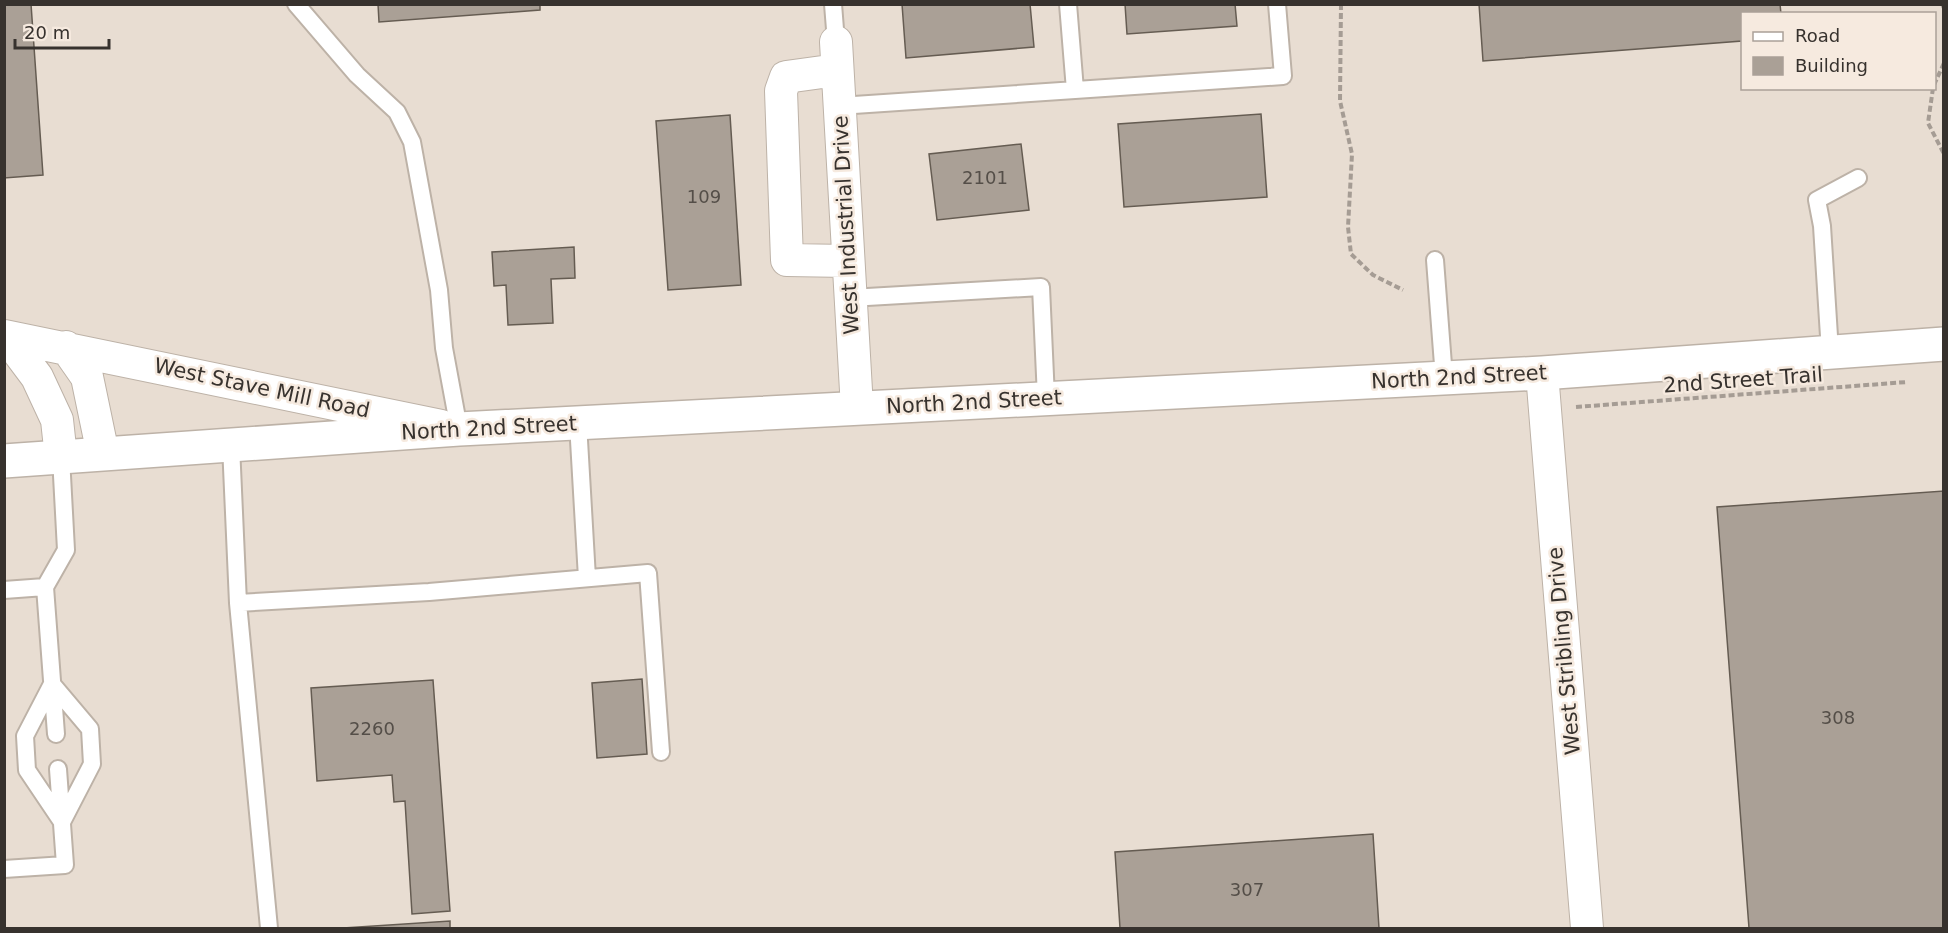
<svg xmlns="http://www.w3.org/2000/svg" width="1948" height="933" font-family="'DejaVu Sans',sans-serif">
	<style>
		.building { fill: #aaa096; stroke: #655c52; stroke-width: 1.5 }
		.lines { fill: none; stroke-linecap: round; stroke-linejoin: round }
		.lane-casing { stroke: #bdb2a7; stroke-width: 20 }
		.street-casing { stroke: #bdb2a7; stroke-width: 34 }
		.secondary-casing { stroke: #bdb2a7; stroke-width: 36 }
		.path { stroke: #a59c94; stroke-width: 4; stroke-dasharray: 6 3; stroke-linecap: butt }
		.lane { stroke: #fff; stroke-width: 16 }
		.street { stroke: #fff; stroke-width: 32 }
		.secondary { stroke: #fff; stroke-width: 33 }
		.labels { text-anchor: middle; stroke-width: 5; stroke-linejoin: round; paint-order: stroke }
		.number-label { font-size: 18px; fill: #544e48 }
		.street-label { font-size: 21px; fill: #37322e; stroke: #f6eadf }
	</style>
	<rect width="100%" height="100%" fill="#e8ddd2"/>
	<path class="building" d="M4,4H31L43,175L4,178Z
		M378,4H540V10L379,22Z
		M902,4H1030L1034,47L906,58Z
		M1125,4H1235L1237,26L1127,34Z
		M1479,4H1780L1781,14H1742V41L1483,61Z
		M1261,114L1267,197L1124,207L1118,124Z
		M730,115L741,285L668,290L656,121Z
		M1021,144L1029,210L937,220L929,154Z
		M574,247L575,278L551,279L553,323L508,325L506,285L494,286L492,252Z
		M1944,491V928H1749L1717,507Z
		M642,679L647,754L597,758L592,683Z
		M433,680L450,911L412,914L405,801L394,802L392,775L317,781L311,688Z
		M1373,834L1379,928H1120L1115,852Z
		M450,921V928H343Z"/>
	<g class="lines">
		<defs>
			<path id="lane" d="M296,4L357,75L397,112L412,142L439,290L444,348L459,429
				M833,4L836,42
				M1068,4L1075,90
				M839,106L1283,76L1277,4
				M1435,260L1444,378
				M850,298L1041,287L1046,398
				M1830,352L1822,226L1817,200L1858,178
				M578,423L587,578
				M231,445L238,603L269,928
				M4,590L45,587
				M238,603L429,592L648,573L661,752
				M52,684L90,729L92,764L62,822L27,770L25,736Z
				M56,734L45,587L66,550L61,457
				M4,869L65,865L58,769"/>
			<path id="street" d="M836,42L857,408
				M837,70L786,77L781,91L787,260L848,261
				M4,336L441,426
				M7,337L37,377L57,420L61,457
				M66,347L87,377L103,454
				M1542,373L1587,928"/>
			<path id="secondary" d="M4,461L459,429L1542,373L1944,344"/>
		</defs>
		<use href="#lane" class="lane-casing"/>
		<use href="#street" class="street-casing"/>
		<use href="#secondary" class="secondary-casing"/>
		<path class="path" d="M1341,4L1340,101L1352,154L1348,227L1351,254L1373,275L1403,290
			M1942,4L1944,8
			M1934,85L1944,63
			M1933,88L1928,123L1944,154
			M1576,407L1907,382"/>
		<use href="#lane" class="lane"/>
		<use href="#street" class="street"/>
		<use href="#secondary" class="secondary"/>
	</g>
	<g class="labels">
		<g class="number-label">
			<text x="985" y="184">2101</text>
			<text x="704" y="203">109</text>
			<text x="1838" y="724">308</text>
			<text x="372" y="735">2260</text>
			<text x="1247" y="896">307</text>
		</g>
		<g class="street-label">
			<text transform="translate(846 225) rotate(-93)" y="7">West Industrial Drive</text>
			<text transform="translate(1459 377) rotate(-3)" y="7">North 2nd Street</text>
			<text transform="translate(1743 380) rotate(-4)" y="7">2nd Street Trail</text>
			<text transform="translate(262 388) rotate(12)" y="7">West Stave Mill Road</text>
			<text transform="translate(974 402) rotate(-3)" y="7">North 2nd Street</text>
			<text transform="translate(489 428) rotate(-3)" y="7">North 2nd Street</text>
			<text transform="translate(1564 651) rotate(-95)" y="7">West Stribling Drive</text>
		</g>
	</g>
	<rect width="1948" height="933" fill="none" stroke="#37322e" stroke-width="12"/>
	<rect x="1741" y="12" width="195" height="78" fill="#f6eadf" stroke="#aaa098" stroke-width="1.5"/>
	<rect x="1753" y="32" width="30" height="9" fill="#ffffff" stroke="#aaa098" stroke-width="1.5"/>
	<text x="1795" y="42" font-size="18" fill="#37322e">Road</text>
	<rect x="1753" y="57" width="30" height="18" fill="#aaa096" stroke="#aaa098" stroke-width="1.5"/>
	<text x="1795" y="72" font-size="18" fill="#37322e">Building</text>
	<path d="M15 39v9h94v-9" fill="none" stroke="#37322e" stroke-width="3"/>
	<text x="24" y="39" font-size="18" fill="#37322e" stroke="#f6eadf" stroke-width="4.5" paint-order="stroke">20 m</text>
</svg>
